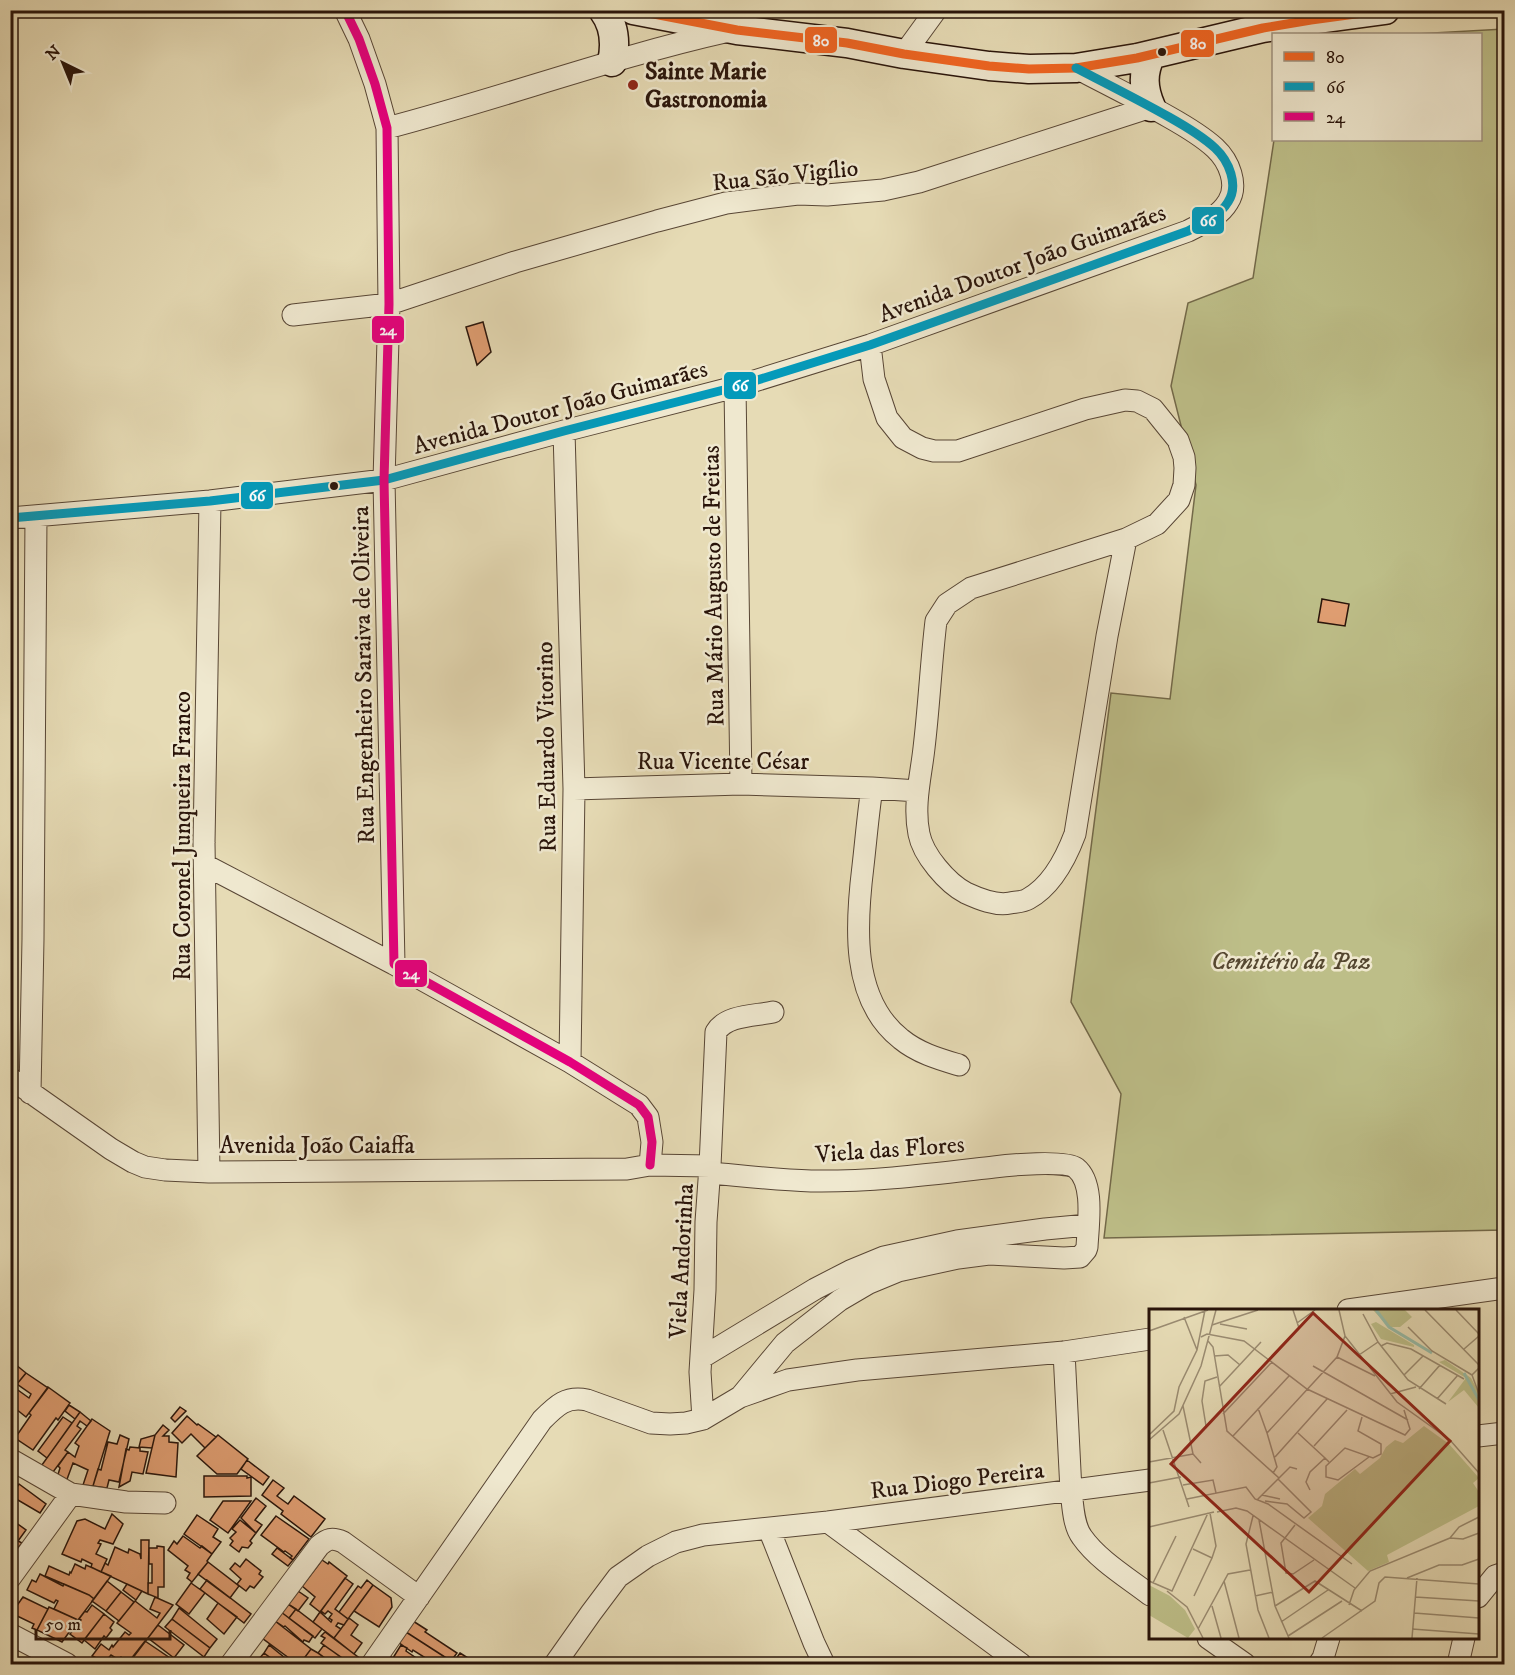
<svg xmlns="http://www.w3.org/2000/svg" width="1515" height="1675" font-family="'IM FELL DW Pica',serif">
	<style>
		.green { fill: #bdbe88; stroke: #736949; stroke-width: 1.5 }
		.building { fill: #e09e72; stroke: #29140a; stroke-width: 1.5 }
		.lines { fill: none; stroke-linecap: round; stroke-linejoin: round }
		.street-casing { stroke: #584635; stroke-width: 23 }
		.secondary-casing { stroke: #29140a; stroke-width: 31 }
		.street { stroke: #efe8cf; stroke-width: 21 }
		.secondary { stroke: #efe8cf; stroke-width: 28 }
		.bus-1-casing { stroke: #efe8cf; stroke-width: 14 }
		.bus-2-casing { stroke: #efe8cf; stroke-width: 14 }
		.bus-3-casing { stroke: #efe8cf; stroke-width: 14 }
		.bus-1 { stroke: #f26522; stroke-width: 9 }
		.bus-2 { stroke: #049aba; stroke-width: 9 }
		.bus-3 { stroke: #e5007d; stroke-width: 9 }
		.bus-dot { fill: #29140a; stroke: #efe8cf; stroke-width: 2 }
		.poi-dot { fill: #8f2418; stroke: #efe8cf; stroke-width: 2 }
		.labels { text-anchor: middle; stroke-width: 5; stroke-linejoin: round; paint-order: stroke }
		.poi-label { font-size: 24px; font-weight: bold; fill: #29140a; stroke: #efe8cf; text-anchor: start }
		.street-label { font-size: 24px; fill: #29140a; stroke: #efe8cf }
		.park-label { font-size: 24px; font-style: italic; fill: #554730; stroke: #efe8cf }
		.inset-river { fill: none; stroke: #97bca8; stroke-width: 3 }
		.inset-road { fill: none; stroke: #9a8b71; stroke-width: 1.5 }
		.view { fill: #8f2418; fill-opacity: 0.15; stroke: #8f2418; stroke-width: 3 }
		.inset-edge { fill: none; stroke: #29140a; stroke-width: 3 }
		.line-badge { stroke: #efe8cf; stroke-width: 2 }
		.badge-label { font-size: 16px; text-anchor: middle; font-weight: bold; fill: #fff }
	</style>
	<rect width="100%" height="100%" fill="#e6dbb5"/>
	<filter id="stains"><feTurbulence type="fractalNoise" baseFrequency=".00333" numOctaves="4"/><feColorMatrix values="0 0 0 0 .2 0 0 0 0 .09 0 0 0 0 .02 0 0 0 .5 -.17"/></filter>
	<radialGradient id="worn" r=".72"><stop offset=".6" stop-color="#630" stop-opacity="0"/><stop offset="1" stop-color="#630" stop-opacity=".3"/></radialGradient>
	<path class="green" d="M1504,29V1230L1104,1238L1121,1094L1071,1002L1111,693L1170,699L1196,485L1171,386L1188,303L1253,278L1274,140H1480V34H1415Z"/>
	<path class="building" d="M483,322L491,352L477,365L466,327Z
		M1322,599L1349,604L1345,626L1318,622Z
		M10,1360L26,1373L17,1384L10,1380Z
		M26,1373L48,1388L26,1417L16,1409L17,1408L10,1403V1395L15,1388L29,1398L31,1394L17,1384Z
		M48,1387L70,1403L58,1420L56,1418L33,1450L15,1438L31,1415L29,1413Z
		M69,1405L80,1412L75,1419L65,1411Z
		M180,1407L186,1411L175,1422L171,1418Z
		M80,1412L91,1421L87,1426L80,1421L77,1426L81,1429L65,1450L68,1452L50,1476L39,1469Z
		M187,1416L197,1425L198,1424L216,1437L205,1448L191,1434L182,1443L172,1433Z
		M63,1417L72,1423L47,1458L38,1451Z
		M92,1419L110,1431L93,1486L83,1485L88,1470L73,1463L66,1482L56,1481L60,1468L58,1466L68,1452L75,1457L79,1446L75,1443Z
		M163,1425L169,1430L163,1436H169V1442L178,1443L176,1477L146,1473L155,1435Z
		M120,1435L129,1439L119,1482L109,1480L107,1488L93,1486L98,1469L101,1470L108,1442L117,1444Z
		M155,1435L152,1448L139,1447L141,1439Z
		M218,1435L248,1459L237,1474H217L197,1456Z
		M130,1447L140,1448V1451L148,1452L143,1474L132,1472L130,1481L119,1487L126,1449L129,1450Z
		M247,1460L269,1477L263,1485L241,1469Z
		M204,1476H247V1478L251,1477V1496L204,1497Z
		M273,1480L284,1488L277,1496L288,1504L294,1496L325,1519L311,1537L281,1514L283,1511L262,1495Z
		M19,1484L46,1504L40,1513L11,1496Z
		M256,1498L266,1506L255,1520L262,1525L256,1533L241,1518Z
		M223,1501H251L228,1533L210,1520Z
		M112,1514L123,1524L113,1544L100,1540L98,1543L101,1544L96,1554L107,1559L101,1572L91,1567L92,1564L82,1559L81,1562L62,1554L77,1521L85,1519L105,1529Z
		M197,1515L218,1529L213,1537L221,1542L212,1554L184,1534Z
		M276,1516L309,1539L293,1560L290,1558L292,1556L285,1551L284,1552L261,1535Z
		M240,1520L256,1533L250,1541L252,1543L248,1548L242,1547L239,1552L230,1545L233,1541L230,1538L236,1532L232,1529Z
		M15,1522L26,1530L18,1541L22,1543L13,1554L10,1553V1528Z
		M183,1536L200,1548L202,1546L212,1554L207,1561L208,1562L192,1582L187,1578L190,1573L185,1570L188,1566L168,1550L174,1541L177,1544Z
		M141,1540H149L148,1594L101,1572L105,1563L108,1565L115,1547L128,1553L129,1549L140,1554L141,1559Z
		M157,1546L164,1547V1587H158V1598L148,1594V1583H152V1564H149V1548H157Z
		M277,1548L293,1560L288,1566L272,1554Z
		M246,1559L261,1571L259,1574L263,1577L254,1588L250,1586L246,1591L237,1584L241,1579L230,1569L235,1563L240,1567Z
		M322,1560L328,1564L329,1562L347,1576L320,1612L310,1604L315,1597L302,1586Z
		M208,1562L239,1586L230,1598L198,1574Z
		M75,1564L85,1569L86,1565L111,1576L94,1599L89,1595L45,1576L49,1566L69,1575L70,1572L71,1573Z
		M40,1574L63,1586L64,1584L89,1595L94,1599L78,1620L54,1609L58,1601L56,1600L54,1603L27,1590L32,1580L36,1582Z
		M345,1578L353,1584L335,1609L348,1619L344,1625L338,1623L336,1626L341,1629L334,1638L313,1622L320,1612L331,1622L332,1620L329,1618L332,1614L328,1611L325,1614L321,1611Z
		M207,1580L251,1614L244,1623L200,1589Z
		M367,1580L373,1585L348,1619L339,1612L358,1586L361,1588Z
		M107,1581L121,1592L106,1611L92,1601Z
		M191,1583L205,1593L189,1614L176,1604Z
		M127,1584L142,1591L136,1600L123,1590Z
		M373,1585L391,1598L392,1607L379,1627L354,1611Z
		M298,1591L308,1598L298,1611L288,1604Z
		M121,1592L134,1602L119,1621L106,1611Z
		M23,1597L48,1609L37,1630L32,1628L34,1624L13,1614V1611Z
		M155,1597L173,1605L129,1663L121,1657L119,1660L111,1655L105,1662L92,1656L101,1644L109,1650L112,1645L113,1647L125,1632L129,1635L131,1633L117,1623L135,1601L157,1618L160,1613L150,1609Z
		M218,1603L237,1617L224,1634L207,1619Z
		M288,1604L296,1609L289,1618L281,1612Z
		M92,1605L104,1614L82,1643L70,1634L81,1620L79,1619L85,1611L87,1612Z
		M49,1607L78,1620L62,1642L37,1630Z
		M179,1608L217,1639L210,1648L172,1619Z
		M296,1609L322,1629L315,1638L289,1618Z
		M281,1612L313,1636L309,1642L304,1640L303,1642L285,1626L284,1627L275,1621Z
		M104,1614L114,1622L110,1628L112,1630L106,1638L104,1636L95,1649L84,1640Z
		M349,1618L358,1625L351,1635L362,1643L354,1654L334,1638Z
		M172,1619L210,1648L204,1657L165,1627Z
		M275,1621L311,1649L300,1664H297L262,1638Z
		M413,1621L427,1630L425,1632L457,1653L451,1661L406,1632Z
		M158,1625L184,1645L174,1658L148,1638Z
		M325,1632L358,1657L353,1664H351L321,1643L325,1638L321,1636Z
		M406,1632L451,1661L449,1664H435L413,1650L412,1652L398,1642Z
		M145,1641L170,1658L166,1664H127Z
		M269,1645L289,1661L290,1659L297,1664H279L264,1653Z
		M324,1645L346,1661L343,1664H333L318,1653Z
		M401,1645L407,1648L406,1651L425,1664H383L389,1656L393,1658Z
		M311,1649L318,1653L333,1664H315L305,1657Z
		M264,1653L279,1664H264L258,1660Z
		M460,1653L468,1658L464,1664H456L453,1663Z"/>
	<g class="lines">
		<defs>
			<path id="street" d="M345,10L359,39L375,84L387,128L389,304L384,480L394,964L570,1062L639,1105L648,1117L652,1142L650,1165
				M904,54L936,10
				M387,128C502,98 613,57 729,31
				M293,315L389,304L515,262L657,221L726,203L798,194L827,195L883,190L919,182L1151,107
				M870,345L874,379L887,418L903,438L922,448L934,451H958L1085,409L1125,400L1137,401L1153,409L1178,440L1184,457L1185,468L1184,485L1179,500L1157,524L1126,539L971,588L947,604L936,621C931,663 929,706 924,748C921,776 913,805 919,834C923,855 947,883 966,893C979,899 996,906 1010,903C1015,902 1023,902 1028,899C1052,886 1066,858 1075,834L1107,636L1126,539
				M735,387L741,784
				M564,431L574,789L570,1062
				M10,518L210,501L384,480L564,431L735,387L870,345L1188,231C1203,223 1219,217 1228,202C1239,185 1229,161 1215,148C1202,136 1185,126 1169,117C1139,100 1107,84 1076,68
				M574,789L741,784L872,788
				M918,791L872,788C868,814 866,840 863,866C856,923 850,999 901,1039C918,1053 939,1059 959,1065
				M205,865L394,964
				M10,1078L111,1149L133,1162L145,1167L165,1170L209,1172L627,1169L650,1165L710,1166L706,1222L705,1290L700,1372L703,1419
				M30,1093L33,939L36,516
				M710,1166L716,1032C726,1015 754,1016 773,1012
				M209,1172L204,843L210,501
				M711,1173C744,1176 778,1180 811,1181C873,1182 933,1174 994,1167C1009,1165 1065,1160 1076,1168C1095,1183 1088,1225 1087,1247L1086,1250L1080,1257L1064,1258L989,1254L958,1258L898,1271L869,1283L840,1300L785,1343L741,1396
				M1348,1310L1504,1288
				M1064,1352L1071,1491C1073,1505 1073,1525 1082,1537C1098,1560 1128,1578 1150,1595
				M701,1358L815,1289L850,1271L884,1257L957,1241L1045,1229L1088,1225
				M1478,1436L1504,1433
				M10,1459L71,1494L126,1502L165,1503
				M828,1522L1021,1664
				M769,1529L814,1643L824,1664
				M10,1578L71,1494
				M1478,1597L1495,1576L1504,1573
				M10,1634L67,1664
				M1208,1638L1245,1664
				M231,1664L319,1546C327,1539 332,1537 343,1542L419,1597
				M372,1664L542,1420C557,1405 566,1396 587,1400L651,1423L670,1424L686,1423L703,1419L740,1397L788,1380L857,1370L1064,1352L1150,1339
				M555,1664L591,1613L618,1577L648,1556L676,1542L703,1535L828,1522L1150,1480
				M1319,1664L1323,1658L1329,1638
				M1458,1664L1464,1638"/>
			<path id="secondary" d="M603,10C615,26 616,44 612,62
				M633,10L737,30L847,43L904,54L989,66L1029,69L1076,68L1137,58L1263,28L1311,20L1385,10
				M1151,55C1142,73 1143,89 1151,107"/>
		</defs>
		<use href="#street" class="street-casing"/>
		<use href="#secondary" class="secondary-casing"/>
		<use href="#street" class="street"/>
		<use href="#secondary" class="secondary"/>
		<defs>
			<path id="bus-1" d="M633,10L737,30L847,43L904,54L989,66L1029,69L1076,68L1137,58L1263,28L1311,20L1385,10"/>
			<path id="bus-2" d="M10,518L210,501L384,480L564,431L735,387L870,345L1188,231C1203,223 1219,217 1228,202C1239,185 1229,161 1215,148C1202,136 1185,126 1169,117C1139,100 1107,84 1076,68"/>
			<path id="bus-3" d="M345,10L359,39L375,84L387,128L389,304L384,480L394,964L570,1062L639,1105L648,1117L652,1142L650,1165"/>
		</defs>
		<use href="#bus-1" class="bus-1-casing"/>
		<use href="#bus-2" class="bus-2-casing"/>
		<use href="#bus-3" class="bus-3-casing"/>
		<use href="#bus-1" class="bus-1"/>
		<use href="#bus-2" class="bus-2"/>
		<use href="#bus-3" class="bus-3"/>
	</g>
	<g class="bus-dot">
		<circle cx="1162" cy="52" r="5"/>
		<circle cx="334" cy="486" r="5"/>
	</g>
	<circle class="poi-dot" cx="633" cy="85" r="6"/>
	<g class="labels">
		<g class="poi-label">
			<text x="645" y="79">Sainte Marie<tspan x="645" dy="28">Gastronomia</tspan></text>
		</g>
		<g class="street-label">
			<text transform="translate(785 175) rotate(-6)" y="8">Rua São Vigílio</text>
			<text transform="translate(1022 263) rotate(-20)" y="8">Avenida Doutor João Guimarães</text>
			<text transform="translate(560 407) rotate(-15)" y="8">Avenida Doutor João Guimarães</text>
			<text transform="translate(713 586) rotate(-91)" y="8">Rua Mário Augusto de Freitas</text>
			<text transform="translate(363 675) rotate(-91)" y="8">Rua Engenheiro Saraiva de Oliveira</text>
			<text transform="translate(546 747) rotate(-91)" y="8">Rua Eduardo Vitorino</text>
			<text x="723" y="769">Rua Vicente César</text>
			<text transform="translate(182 836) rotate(-90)" y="8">Rua Coronel Junqueira Franco</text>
			<text x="317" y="1153">Avenida João Caiaffa</text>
			<text transform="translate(890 1149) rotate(-4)" y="8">Viela das Flores</text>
			<text transform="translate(681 1261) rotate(-87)" y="8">Viela Andorinha</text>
			<text transform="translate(957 1480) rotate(-7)" y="8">Rua Diogo Pereira</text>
		</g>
		<g class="park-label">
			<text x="1291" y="969">Cemitério da Paz</text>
		</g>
	</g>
	<g transform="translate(1149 1309)">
		<rect width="330" height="330" fill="#e6dbb5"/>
		<path d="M224,1H256L263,8L251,18H240ZM227,13L265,36V38L232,30L222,15ZM296,51L322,69L330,84V99L315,81L299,93L317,69L290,53ZM275,117L300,135L330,169L324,174L330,183V197L238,246L240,253L219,262L159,209L173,197L176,185L206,160L211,165L231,149L237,138L246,131L254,134ZM0,276L21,287L36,301L46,320L39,329L0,306Z" fill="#bdbe88"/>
		<path class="inset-river" d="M227,1L240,18L283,44M315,64L330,91"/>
		<path class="inset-road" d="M144,1L150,19M190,1L196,27L248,93L301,131L330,164M276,1L330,56M307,1L330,25M214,5L229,33L259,71L297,95M35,8L48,41M148,14L166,1M71,15L98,20M63,16L109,1M259,18L283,42L323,66M0,22L59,1M52,28L58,25L95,32L158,80L256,126L261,120L255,101M59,32L64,38L78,122L130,169L108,191M232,37L238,34L262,40L315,70M315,40L330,27M210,46L229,33M65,47L79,46L91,56M188,48L226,67M164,57L259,111M330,59L323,66L330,85M255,66L274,47M70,78L112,33M270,80L291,56M241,85L267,78M288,90L309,66M34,97L44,145L52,154M109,99L118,124M74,105L123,53M213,108L209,122L232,135V145L224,149L196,139L177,157V168L189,171L220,148M57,117L53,92L56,72L68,68M14,121L40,198M149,124L176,149M1,125L25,102L30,78L48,41L56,1M84,127L140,67M0,131L30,105L52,57L67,1M165,137L198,101M126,148L178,90M0,153L44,145M124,164L128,158L118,124L188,48L196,27M130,169L141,158L148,160M0,174L32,168M34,176L64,171L67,184M161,181L157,173L161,163L176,149L180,153M113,186L131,190M38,190L97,178L106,190L119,195L203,255M116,192L138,195L155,209L162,203L129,170M68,203L87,199L98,202L206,279M104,207L97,235L109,301L120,329M110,211L126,297L140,329M146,216L132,234L137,264L144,265L165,251M0,218L65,203M301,229L310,218L330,208M301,229L314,230L330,224M44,240L63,249L67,237L61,204M258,269L290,256H313L330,250M0,272L23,282L59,204M75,272L90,329M4,274L27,227M18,282L38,298L54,329M45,287L63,249M106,287L124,283M266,288L330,292M200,296L205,281L221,262L301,229M63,297L72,329M126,297L166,272L213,302M265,304L330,309M132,313L179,281M49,320L79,265L101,261M263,320L330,325M139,327L193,292M173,329L226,292L230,274L236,268L330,275M263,329L268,269"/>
		<path class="view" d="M164,4L301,132L160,283L22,155Z"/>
		<rect width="330" height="330" class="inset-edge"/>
	</g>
	<g class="line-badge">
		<rect x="804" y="26" width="34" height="28" rx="6" fill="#f26522"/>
		<rect x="1180" y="29" width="35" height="29" rx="6" fill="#f26522"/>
		<rect x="1191" y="206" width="34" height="29" rx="6" fill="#049aba"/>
		<rect x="371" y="315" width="34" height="29" rx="6" fill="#e5007d"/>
		<rect x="723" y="371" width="34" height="29" rx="6" fill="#049aba"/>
		<rect x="240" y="481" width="34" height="29" rx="6" fill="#049aba"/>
		<rect x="394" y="959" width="34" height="29" rx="6" fill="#e5007d"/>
	</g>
	<g class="badge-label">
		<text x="821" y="46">80</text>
		<text x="1198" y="49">80</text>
		<text x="1208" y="226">66</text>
		<text x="388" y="335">24</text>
		<text x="740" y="391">66</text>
		<text x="257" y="501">66</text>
		<text x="411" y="979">24</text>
	</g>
	<rect width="1515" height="1675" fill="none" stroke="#e6dbb5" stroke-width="36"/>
	<rect x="12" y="12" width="1491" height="1651" fill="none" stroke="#29140a" stroke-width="3"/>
	<rect x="18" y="18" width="1479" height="1639" fill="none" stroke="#29140a" stroke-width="1.5"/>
	<rect x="1272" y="33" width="210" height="108" fill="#efe8cf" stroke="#a09380" stroke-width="1.5"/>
	<rect x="1284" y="52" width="30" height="9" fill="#f26522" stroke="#a09380" stroke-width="1.5"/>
	<text x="1326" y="63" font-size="18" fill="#29140a">80</text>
	<rect x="1284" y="82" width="30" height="9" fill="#049aba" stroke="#a09380" stroke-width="1.5"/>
	<text x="1326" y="93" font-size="18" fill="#29140a">66</text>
	<rect x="1284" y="112" width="30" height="9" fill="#e5007d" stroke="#a09380" stroke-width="1.5"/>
	<text x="1326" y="123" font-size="18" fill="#29140a">24</text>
	<g transform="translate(63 63) rotate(317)" stroke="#efe8cf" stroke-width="4.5" paint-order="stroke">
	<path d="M0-4.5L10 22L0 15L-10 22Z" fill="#29140a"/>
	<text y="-9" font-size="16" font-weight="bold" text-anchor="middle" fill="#29140a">N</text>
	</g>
	<path d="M36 1630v9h134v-9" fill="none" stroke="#29140a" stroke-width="3"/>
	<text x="45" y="1630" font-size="18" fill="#29140a" stroke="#efe8cf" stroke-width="4.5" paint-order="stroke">50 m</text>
	<rect width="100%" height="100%" filter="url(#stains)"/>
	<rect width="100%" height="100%" fill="url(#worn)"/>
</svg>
